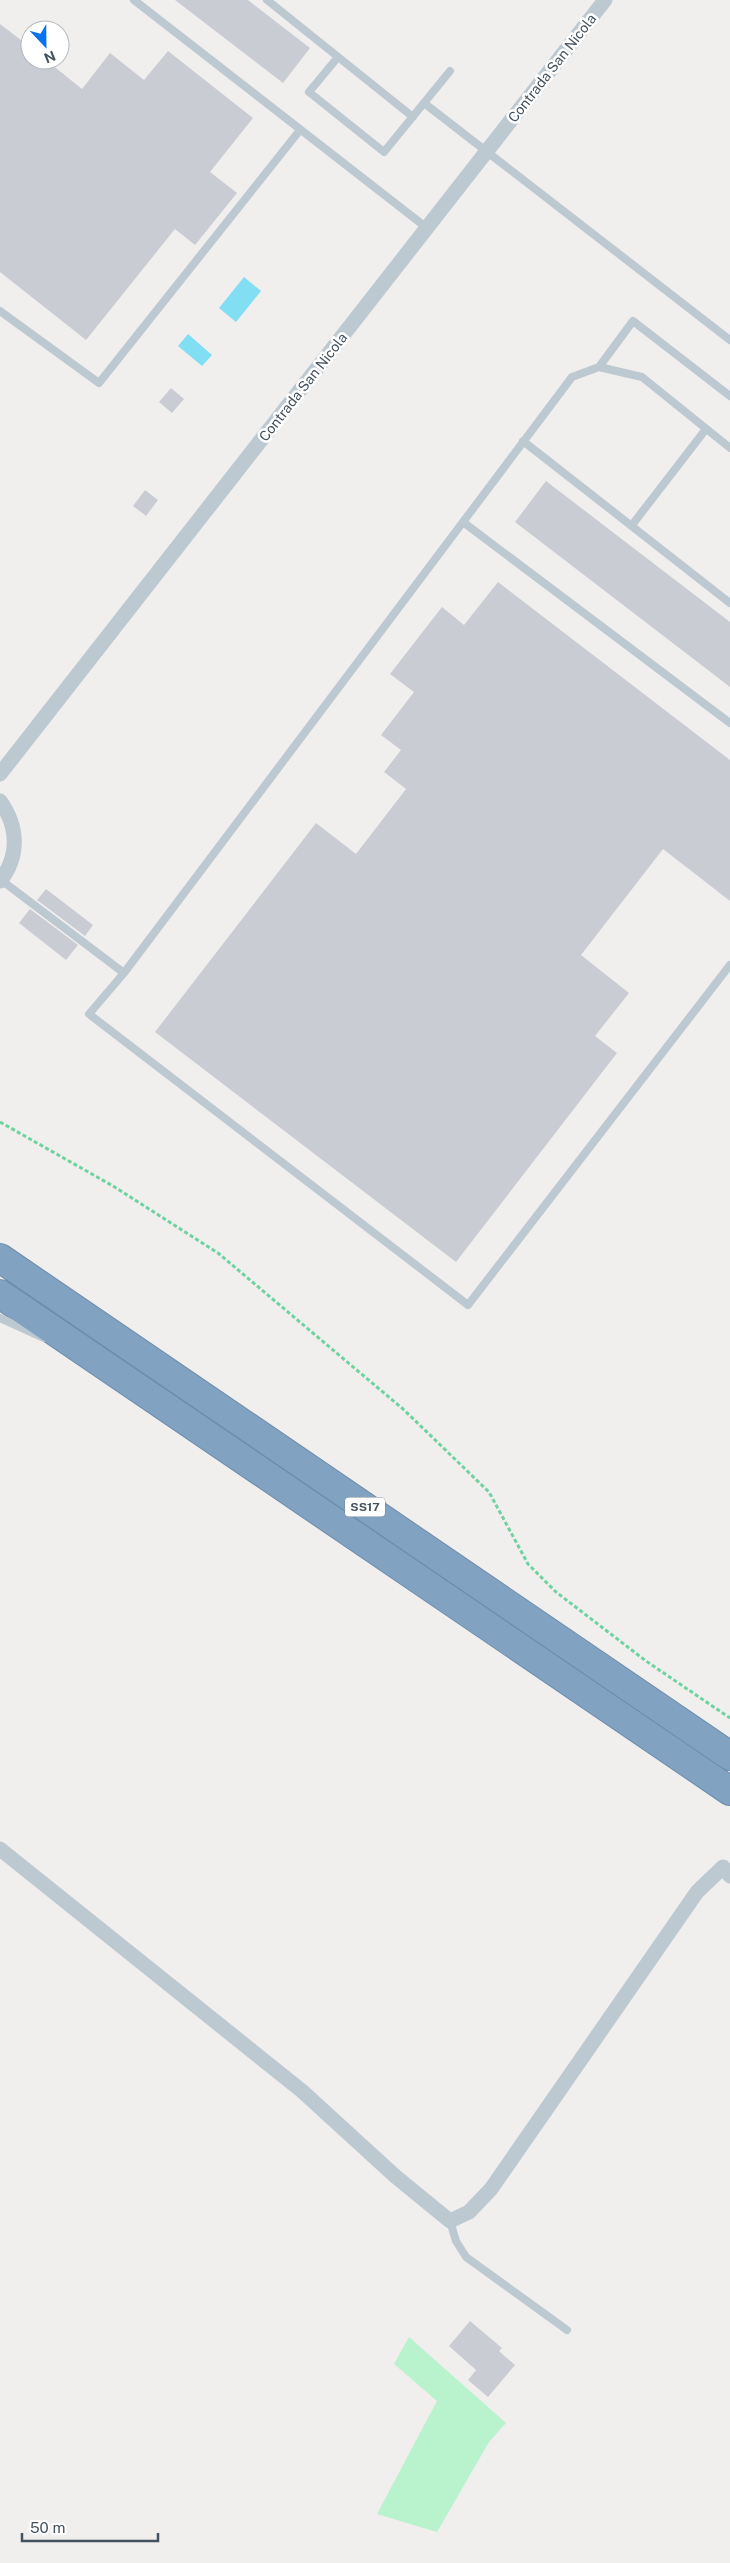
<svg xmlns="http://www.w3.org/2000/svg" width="730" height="2563" font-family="'Public Sans',sans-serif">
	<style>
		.green { fill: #b8f3cd }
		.water { fill: #81def3 }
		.building { fill: #c9cdd3 }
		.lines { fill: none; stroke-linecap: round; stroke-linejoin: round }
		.highway-casing { stroke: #6c8dad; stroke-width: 30 }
		.path { stroke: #6dd39f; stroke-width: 3; stroke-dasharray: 4 2.5; stroke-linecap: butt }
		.lane { stroke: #bdc9d1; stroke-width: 8 }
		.street { stroke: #bdc9d1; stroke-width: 15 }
		.highway { stroke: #81a2c1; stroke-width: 28 }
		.labels { text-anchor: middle; stroke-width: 5; stroke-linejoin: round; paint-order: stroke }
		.shield { fill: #fff; stroke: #7c868e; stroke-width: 1 }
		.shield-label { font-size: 12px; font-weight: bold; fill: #44525d }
		.street-label { font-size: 14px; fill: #44525d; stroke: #fff }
	</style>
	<rect width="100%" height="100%" fill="#f1eeee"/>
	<path class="green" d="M409,2337L506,2423L489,2442L437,2532L377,2514L437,2401L394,2364Z"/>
	<path class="water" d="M244,277L261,291L236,322L219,308Z
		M188,334L212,355L202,366L178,346Z"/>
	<path class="building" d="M175,0H248L310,48L283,83Z
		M0,24L30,47V60H46L82,89L110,53L144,80L168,51L253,118L210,172L237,193L195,245L175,229L86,340L0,272Z
		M171,388L184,399L172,413L159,402Z
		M546,481L730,622V687L515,522Z
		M145,490L158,500L146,516L133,506Z
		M498,582L730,760V901L663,849L581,955L629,993L595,1036L617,1053L456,1262L155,1032L316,823L356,854L406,789L384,772L401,750L381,735L414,692L390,674L442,607L464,625Z
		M46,889L93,925L85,936L37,900Z
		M30,909L78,945L66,960L19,923Z
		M470,2321L502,2348L499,2351L515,2365L488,2397L468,2380L476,2370L449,2346Z"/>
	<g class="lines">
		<defs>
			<path id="highway" d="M0,1258L730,1756
				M0,1294L730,1791"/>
		</defs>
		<use href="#highway" class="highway-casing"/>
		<path class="path" d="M0,1122L113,1186L218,1253L403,1409L489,1492L528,1564L556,1592L646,1661L730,1718"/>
		<path class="lane" d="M134,0L427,228
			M267,0L413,117
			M338,57L309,92L384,152L450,71
			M424,103L730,340
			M0,311L99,383L300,130
			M599,367L633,321L730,396
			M523,441L730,603
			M730,448L642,377L599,367L572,377L124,973L89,1014L468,1305L730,965
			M463,522L730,723
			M632,525L706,429
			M1,880L124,973
			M0,1318L44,1338
			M450,2221L456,2241L466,2257L567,2330"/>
		<path class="street" d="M0,774L605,0
			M0,801C18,826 20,856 0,881
			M0,1849L302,2091L395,2176L450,2221L469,2212L491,2189L697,1892L723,1867L730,1876"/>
		<use href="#highway" class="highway"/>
	</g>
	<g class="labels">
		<rect class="shield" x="345" y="1497.5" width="40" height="19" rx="4"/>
		<g class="shield-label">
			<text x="365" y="1511">SS17</text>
		</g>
		<g class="street-label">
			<text transform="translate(552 68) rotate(-52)" y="5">Contrada San Nicola</text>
			<text transform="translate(303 387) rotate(-52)" y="5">Contrada San Nicola</text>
		</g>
	</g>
	<g transform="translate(45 45) rotate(158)"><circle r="24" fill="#ffffff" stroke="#b4babe"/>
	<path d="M0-4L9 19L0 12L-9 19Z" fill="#0a72ef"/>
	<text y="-8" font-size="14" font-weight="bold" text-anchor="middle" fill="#44525d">N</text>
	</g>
	<path d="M22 2533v8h136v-8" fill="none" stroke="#44525d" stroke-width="2.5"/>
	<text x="30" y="2533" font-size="15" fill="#44525d" stroke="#ffffff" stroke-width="4" paint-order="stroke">50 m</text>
</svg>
